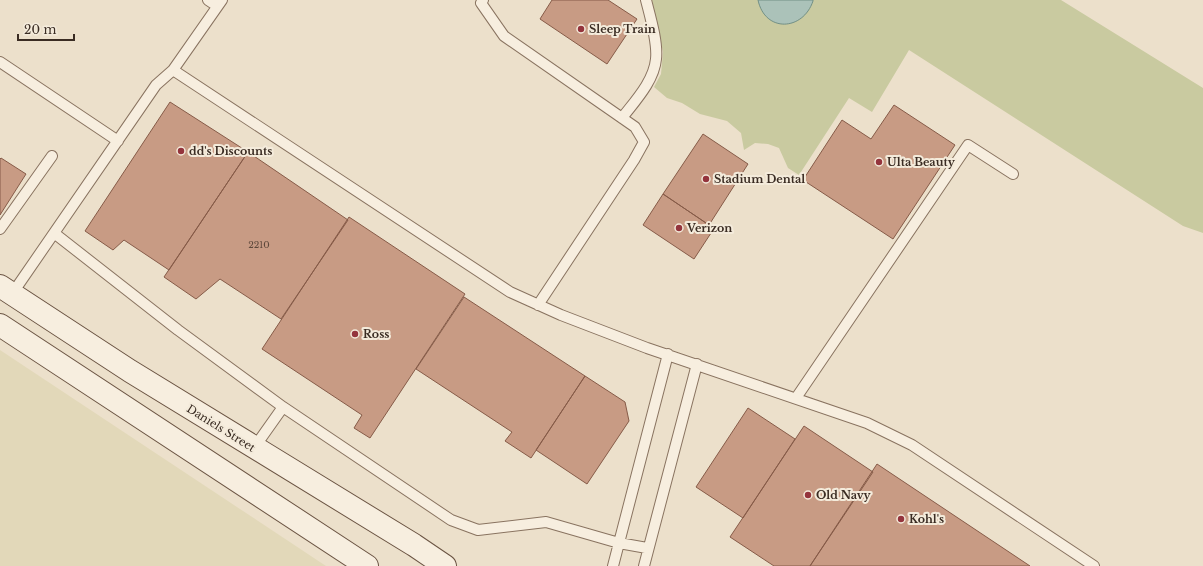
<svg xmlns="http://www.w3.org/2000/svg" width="1203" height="566" font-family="'Libre Baskerville',serif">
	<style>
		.farmland { fill: #e2d8b9 }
		.green { fill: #c9caa0 }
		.water { fill: #abc2b9; stroke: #729086 }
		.building { fill: #c89b84; stroke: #865b48 }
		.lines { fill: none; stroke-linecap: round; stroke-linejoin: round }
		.service-casing { stroke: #897360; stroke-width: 12 }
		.secondary-casing { stroke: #6b5443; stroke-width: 24 }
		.service { stroke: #f7eedf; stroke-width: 10 }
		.secondary { stroke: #f7eedf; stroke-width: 22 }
		.poi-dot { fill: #94343c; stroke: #f4ebdb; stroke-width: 1.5 }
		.labels { text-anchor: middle; stroke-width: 4; stroke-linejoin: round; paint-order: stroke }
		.number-label { font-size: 9px; fill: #5e483b }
		.poi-label { font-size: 11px; font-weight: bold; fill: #3a2c23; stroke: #f4ebdb; text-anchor: start }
		.street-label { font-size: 11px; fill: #3a2c23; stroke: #f4ebdb }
	</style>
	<rect width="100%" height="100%" fill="#ece0cb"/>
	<path class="farmland" d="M0,350L326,566H0Z"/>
	<path class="green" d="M652,0H1061L1203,88V233L1183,226L909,50L872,112L849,98L799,175L788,168L779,148L768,144L755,143L744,150L741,133L727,121L700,114L682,103L667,98L654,87L661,74L663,52Z"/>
	<path class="water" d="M758,0H813V1C803,31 765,33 758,0Z"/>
	<path class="building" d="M552,0H608L637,19L607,64L540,19Z
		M170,102L248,152L169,270L124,240L113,250L85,231Z
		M894,105L955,145L893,239L803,180L842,120L871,139Z
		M703,134L748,164L709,225L663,194Z
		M248,152L348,220L281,319L220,279L196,299L164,277Z
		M1,158L26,174L0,215V159Z
		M663,194L709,225L708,227L713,230L694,259L643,225Z
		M349,217L465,294L370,438L354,428L362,415L262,349Z
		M464,297L585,376L531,458L505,441L512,432L416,369Z
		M585,376L625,402L629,421L587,484L536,450Z
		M748,408L795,439L743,518L696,487Z
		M804,426L873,472L810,566H774L730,537Z
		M877,464L1030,566H810Z"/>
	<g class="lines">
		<defs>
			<path id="service" d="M208,0L217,6
				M483,0L481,3L504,36L635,127L644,142L634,160L538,305
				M0,62L118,141
				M173,70L510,292L561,315L647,348L867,423L912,445L1094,566
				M622,118C635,101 654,81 656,59C658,42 650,16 646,0
				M0,229L52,156
				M54,233L178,330L283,407L451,520L478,530L546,522L619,543L647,548
				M10,295L12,294L156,85L173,70L222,0
				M796,398L968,145L1013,174
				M254,448L283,407
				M613,566L668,354
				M644,566L697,364"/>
			<path id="secondary" d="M0,286L130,371L414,545L445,566
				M0,325L367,566"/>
		</defs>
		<use href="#service" class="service-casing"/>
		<use href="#secondary" class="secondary-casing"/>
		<use href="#service" class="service"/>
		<use href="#secondary" class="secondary"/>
	</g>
	<g class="poi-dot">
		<circle cx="581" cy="29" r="4"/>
		<circle cx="181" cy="151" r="4"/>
		<circle cx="879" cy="162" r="4"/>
		<circle cx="706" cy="179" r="4"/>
		<circle cx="679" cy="228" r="4"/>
		<circle cx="355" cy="334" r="4"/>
		<circle cx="808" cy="495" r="4"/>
		<circle cx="901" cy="519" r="4"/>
	</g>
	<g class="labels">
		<g class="number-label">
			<text x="259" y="248">2210</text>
		</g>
		<g class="poi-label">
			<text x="589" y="33">Sleep Train</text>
			<text x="189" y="155">dd's Discounts</text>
			<text x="887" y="166">Ulta Beauty</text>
			<text x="714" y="183">Stadium Dental</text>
			<text x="687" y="232">Verizon</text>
			<text x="363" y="338">Ross</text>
			<text x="816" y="499">Old Navy</text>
			<text x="909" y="523">Kohl's</text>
		</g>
		<g class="street-label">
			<text transform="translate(221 428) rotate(32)" y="4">Daniels Street</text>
		</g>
	</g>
	<path d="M18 34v6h56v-6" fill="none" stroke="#3a2c23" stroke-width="2"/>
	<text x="24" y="34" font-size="12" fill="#3a2c23" stroke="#f4ebdb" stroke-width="3" paint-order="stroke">20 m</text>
</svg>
